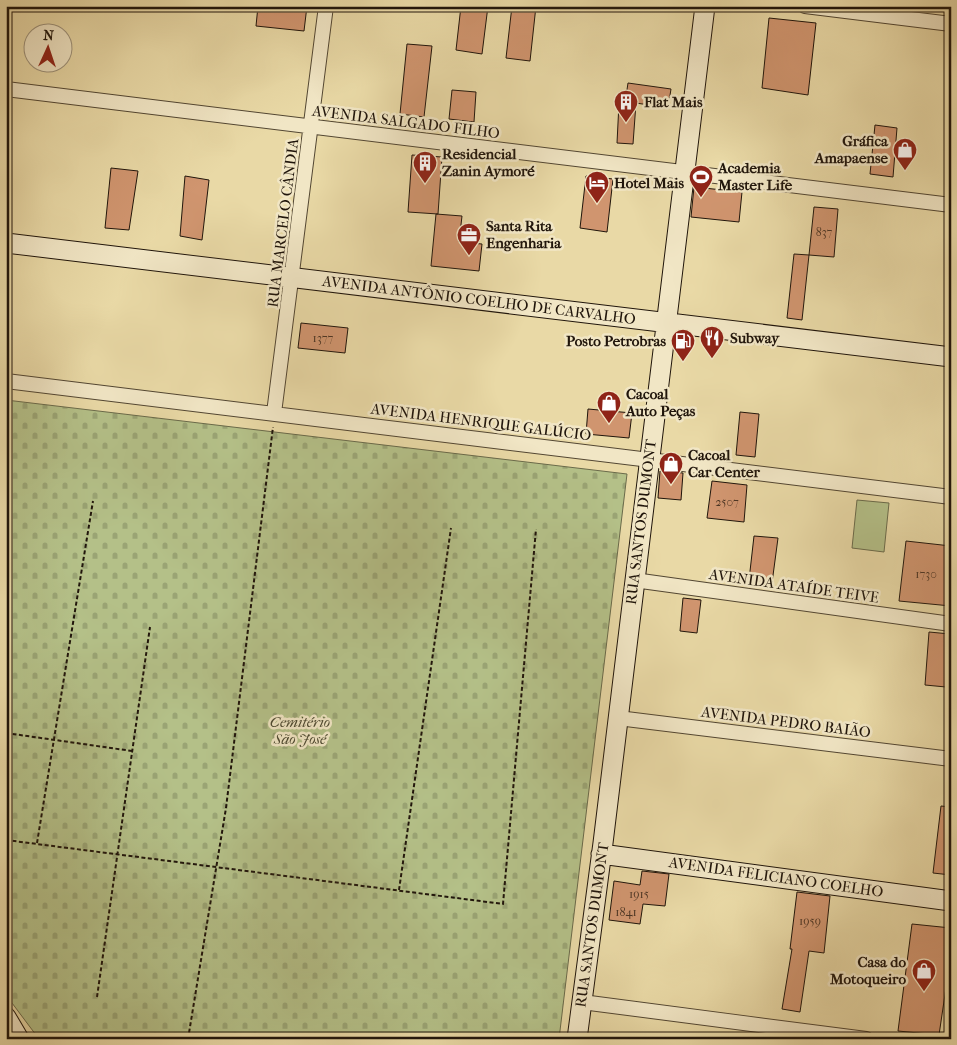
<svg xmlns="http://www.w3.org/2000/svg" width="957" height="1045" font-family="'IM FELL French Canon',serif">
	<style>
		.cemetery { fill: url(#cemetery-stones); stroke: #6a6a4a }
		.green { fill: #b4c088; stroke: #6a6a4a }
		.building { fill: #d0956f; stroke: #20150b }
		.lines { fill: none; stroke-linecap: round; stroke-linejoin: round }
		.street-casing { stroke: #524632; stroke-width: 16 }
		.secondary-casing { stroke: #20150b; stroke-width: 21 }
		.path { stroke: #20150b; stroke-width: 2; stroke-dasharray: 4 2.5; stroke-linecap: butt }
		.street { stroke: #f1e6c5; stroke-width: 14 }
		.secondary { stroke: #f1e6c5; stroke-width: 19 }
		.labels { text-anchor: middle; stroke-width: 5; stroke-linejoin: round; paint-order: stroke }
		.number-label { font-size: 12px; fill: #4c3524 }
		.poi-label { font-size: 15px; font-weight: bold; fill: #20150b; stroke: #f1e6c5; text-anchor: start }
		.street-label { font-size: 15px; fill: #20150b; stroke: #f1e6c5 }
		.park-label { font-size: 15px; font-style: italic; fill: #4c4830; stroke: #f1e6c5 }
	</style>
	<defs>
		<pattern id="cemetery-stones" width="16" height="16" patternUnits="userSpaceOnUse" patternTransform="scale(1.25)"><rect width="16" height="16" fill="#b4c088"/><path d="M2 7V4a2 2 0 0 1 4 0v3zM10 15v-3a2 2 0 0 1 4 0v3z" fill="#9aa474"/></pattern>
	</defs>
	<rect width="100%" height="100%" fill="#e9d9a6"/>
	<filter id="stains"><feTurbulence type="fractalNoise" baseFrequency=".004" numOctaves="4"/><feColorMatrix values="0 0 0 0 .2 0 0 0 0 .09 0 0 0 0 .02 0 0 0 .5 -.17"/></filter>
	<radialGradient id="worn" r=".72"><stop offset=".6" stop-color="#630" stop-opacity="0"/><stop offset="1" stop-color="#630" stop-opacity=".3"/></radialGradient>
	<path class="cemetery" d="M6,400L627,474L559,1039H39L6,995Z"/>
	<path class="green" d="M857,500L889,503L884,552L852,548Z"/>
	<path class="building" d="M258,6H307L304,31L256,26Z
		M461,6H488L482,54L456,50Z
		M512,6H536L530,61L506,58Z
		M769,18L816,23L808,95L762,88Z
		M407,44L432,46L424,117L400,114Z
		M628,83L671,89L668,108L636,103L633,144L617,143L619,103H625Z
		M452,90L476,92L474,122L449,119Z
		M875,125L897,128L893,177L870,174Z
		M412,155L442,157L438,214L408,212Z
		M111,168L138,171L129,230L105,228Z
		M185,176L209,180L202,240L180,236Z
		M586,176L613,179L607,232L580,228Z
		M694,187L742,192L739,222L691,217Z
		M814,207L838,209L834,257L809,255Z
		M436,214L462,216L459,242L482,244L479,271L431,266Z
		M794,254L809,255L802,320L787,318Z
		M301,323L348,328L345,353L298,348Z
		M588,409L632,413L629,438L586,434Z
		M740,412L759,414L755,457L736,455Z
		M660,471L683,473L681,500L658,498Z
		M712,481L747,485L744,522L707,518Z
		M754,536L778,538L772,583L749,580Z
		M906,541L951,546V606L899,601Z
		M683,598L701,600L697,633L680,631Z
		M929,632L950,634L946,687L925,685Z
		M941,806L951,807V875L933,873Z
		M642,871L669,874L665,906L643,904L640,924L609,920L614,881L640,885Z
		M797,892L830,896L824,953L809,951L800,1012L782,1009L792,949H790Z
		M912,924L951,928V954L939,1035L898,1031Z"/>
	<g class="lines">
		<defs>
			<path id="street" d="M805,6L951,24
				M6,89L951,205
				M6,381L951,497
				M274,413L326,6
				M634,580L951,624
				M618,718L951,759
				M582,1002L866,1039"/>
			<path id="secondary" d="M6,243L951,357
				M601,854L951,901
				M6,1017L19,1039
				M577,1039L603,843L705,6"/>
		</defs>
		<use href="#street" class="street-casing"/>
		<use href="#secondary" class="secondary-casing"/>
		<path class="path" d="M6,733L132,751
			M6,840L503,904L536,529
			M37,843L93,501
			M399,890L451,528
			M97,997L150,627
			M188,1039L226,808L273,427"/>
		<use href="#street" class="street"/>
		<use href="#secondary" class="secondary"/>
	</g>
	<defs>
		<symbol id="building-pin" viewBox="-11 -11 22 30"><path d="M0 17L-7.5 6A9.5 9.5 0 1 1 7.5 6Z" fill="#8f2418" stroke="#f1e6c5"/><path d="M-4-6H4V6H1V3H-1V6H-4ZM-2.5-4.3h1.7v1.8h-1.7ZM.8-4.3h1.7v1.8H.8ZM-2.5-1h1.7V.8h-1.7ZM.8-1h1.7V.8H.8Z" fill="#fff"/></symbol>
		<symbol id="shop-pin" viewBox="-11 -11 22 30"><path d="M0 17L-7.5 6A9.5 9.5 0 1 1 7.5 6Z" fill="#8f2418" stroke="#f1e6c5"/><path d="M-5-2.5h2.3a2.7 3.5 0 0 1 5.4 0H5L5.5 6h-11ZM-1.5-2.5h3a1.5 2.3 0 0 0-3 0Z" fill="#fff"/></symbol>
		<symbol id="stadium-pin" viewBox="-11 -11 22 30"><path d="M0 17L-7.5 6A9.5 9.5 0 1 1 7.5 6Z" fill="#8f2418" stroke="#f1e6c5"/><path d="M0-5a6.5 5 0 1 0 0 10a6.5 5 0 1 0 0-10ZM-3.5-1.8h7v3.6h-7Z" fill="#fff"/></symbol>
		<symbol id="hotel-pin" viewBox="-11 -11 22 30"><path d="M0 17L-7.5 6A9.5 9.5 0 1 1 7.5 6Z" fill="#8f2418" stroke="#f1e6c5"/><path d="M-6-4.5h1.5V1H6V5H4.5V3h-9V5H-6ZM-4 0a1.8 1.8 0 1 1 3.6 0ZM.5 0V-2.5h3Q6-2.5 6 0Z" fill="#fff"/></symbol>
		<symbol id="office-pin" viewBox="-11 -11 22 30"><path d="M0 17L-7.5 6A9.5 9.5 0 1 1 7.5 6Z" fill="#8f2418" stroke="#f1e6c5"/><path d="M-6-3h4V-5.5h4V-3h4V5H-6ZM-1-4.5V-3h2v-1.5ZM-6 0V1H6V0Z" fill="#fff"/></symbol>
		<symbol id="restaurant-pin" viewBox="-11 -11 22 30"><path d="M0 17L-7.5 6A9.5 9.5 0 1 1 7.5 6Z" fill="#8f2418" stroke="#f1e6c5"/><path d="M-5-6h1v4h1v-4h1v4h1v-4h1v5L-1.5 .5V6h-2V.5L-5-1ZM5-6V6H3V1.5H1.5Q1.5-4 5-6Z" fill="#fff"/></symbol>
		<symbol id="fuel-pin" viewBox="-11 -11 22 30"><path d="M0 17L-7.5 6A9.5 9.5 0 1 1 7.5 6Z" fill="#8f2418" stroke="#f1e6c5"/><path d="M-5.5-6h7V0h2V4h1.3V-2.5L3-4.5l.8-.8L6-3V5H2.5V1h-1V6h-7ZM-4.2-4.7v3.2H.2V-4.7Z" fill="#fff"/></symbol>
	</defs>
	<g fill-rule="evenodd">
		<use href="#building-pin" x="612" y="88" width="28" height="38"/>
		<use href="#shop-pin" x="891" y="136" width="28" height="38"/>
		<use href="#building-pin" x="411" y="149" width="28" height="38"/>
		<use href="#stadium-pin" x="687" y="163" width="28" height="38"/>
		<use href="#hotel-pin" x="583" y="169" width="28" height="38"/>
		<use href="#office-pin" x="455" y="221" width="28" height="38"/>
		<use href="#restaurant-pin" x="698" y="324" width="28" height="38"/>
		<use href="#fuel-pin" x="669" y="327" width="28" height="38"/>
		<use href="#shop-pin" x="595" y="389" width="28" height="38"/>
		<use href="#shop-pin" x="657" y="450" width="28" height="38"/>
		<use href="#shop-pin" x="910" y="957" width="28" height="38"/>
	</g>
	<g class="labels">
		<g class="number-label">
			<text x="824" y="236">837</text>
			<text x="323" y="342">1377</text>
			<text x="727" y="506">2507</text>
			<text x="926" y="578">1730</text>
			<text x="639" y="898">1915</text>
			<text x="626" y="916">1841</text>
			<text x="810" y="925">1959</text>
		</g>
		<g class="poi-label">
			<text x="644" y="107">Flat Mais</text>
			<text x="888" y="146" text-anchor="end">Gráfica<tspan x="888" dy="17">Amapaense</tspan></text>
			<text x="442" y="159">Residencial<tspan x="442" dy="17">Zanin Aymoré</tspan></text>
			<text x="718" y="173">Academia<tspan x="718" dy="17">Master Life</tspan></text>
			<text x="614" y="188">Hotel Mais</text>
			<text x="486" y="231">Santa Rita<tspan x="486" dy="17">Engenharia</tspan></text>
			<text x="730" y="343">Subway</text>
			<text x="666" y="346" text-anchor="end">Posto Petrobras</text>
			<text x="626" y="399">Cacoal<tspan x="626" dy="17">Auto Peças</tspan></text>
			<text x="688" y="460">Cacoal<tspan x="688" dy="17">Car Center</tspan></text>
			<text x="906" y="967" text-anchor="end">Casa do<tspan x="906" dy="17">Motoqueiro</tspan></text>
		</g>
		<g class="street-label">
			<text transform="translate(406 122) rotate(7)" y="5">AVENIDA SALGADO FILHO</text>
			<text transform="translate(283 223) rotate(-83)" y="5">RUA MARCELO CÂNDIA</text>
			<text transform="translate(479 300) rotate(7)" y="5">AVENIDA ANTÔNIO COELHO DE CARVALHO</text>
			<text transform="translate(481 422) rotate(7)" y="5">AVENIDA HENRIQUE GALÚCIO</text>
			<text transform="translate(641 522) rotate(-83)" y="5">RUA SANTOS DUMONT</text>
			<text transform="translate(794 586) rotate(8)" y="5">AVENIDA ATAÍDE TEIVE</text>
			<text transform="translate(786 722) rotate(7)" y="5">AVENIDA PEDRO BAIÃO</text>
			<text transform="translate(776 877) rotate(8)" y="5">AVENIDA FELICIANO COELHO</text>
			<text transform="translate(592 925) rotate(-82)" y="5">RUA SANTOS DUMONT</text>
		</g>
		<g class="park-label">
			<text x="300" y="727">Cemitério<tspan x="300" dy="17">São José</tspan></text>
		</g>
	</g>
	<rect width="957" height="1045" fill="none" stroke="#e9d9a6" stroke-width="25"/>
	<rect x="8" y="8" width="942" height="1030" fill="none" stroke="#20150b" stroke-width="2.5"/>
	<rect x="12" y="12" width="932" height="1020" fill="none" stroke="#20150b"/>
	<g transform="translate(48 48) rotate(3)"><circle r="24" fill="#f1e6c5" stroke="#9d927b"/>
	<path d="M0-4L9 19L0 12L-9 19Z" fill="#8f2418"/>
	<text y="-8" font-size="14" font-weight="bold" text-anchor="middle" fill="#20150b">N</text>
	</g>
	<rect width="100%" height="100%" filter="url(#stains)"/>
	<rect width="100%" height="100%" fill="url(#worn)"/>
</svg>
